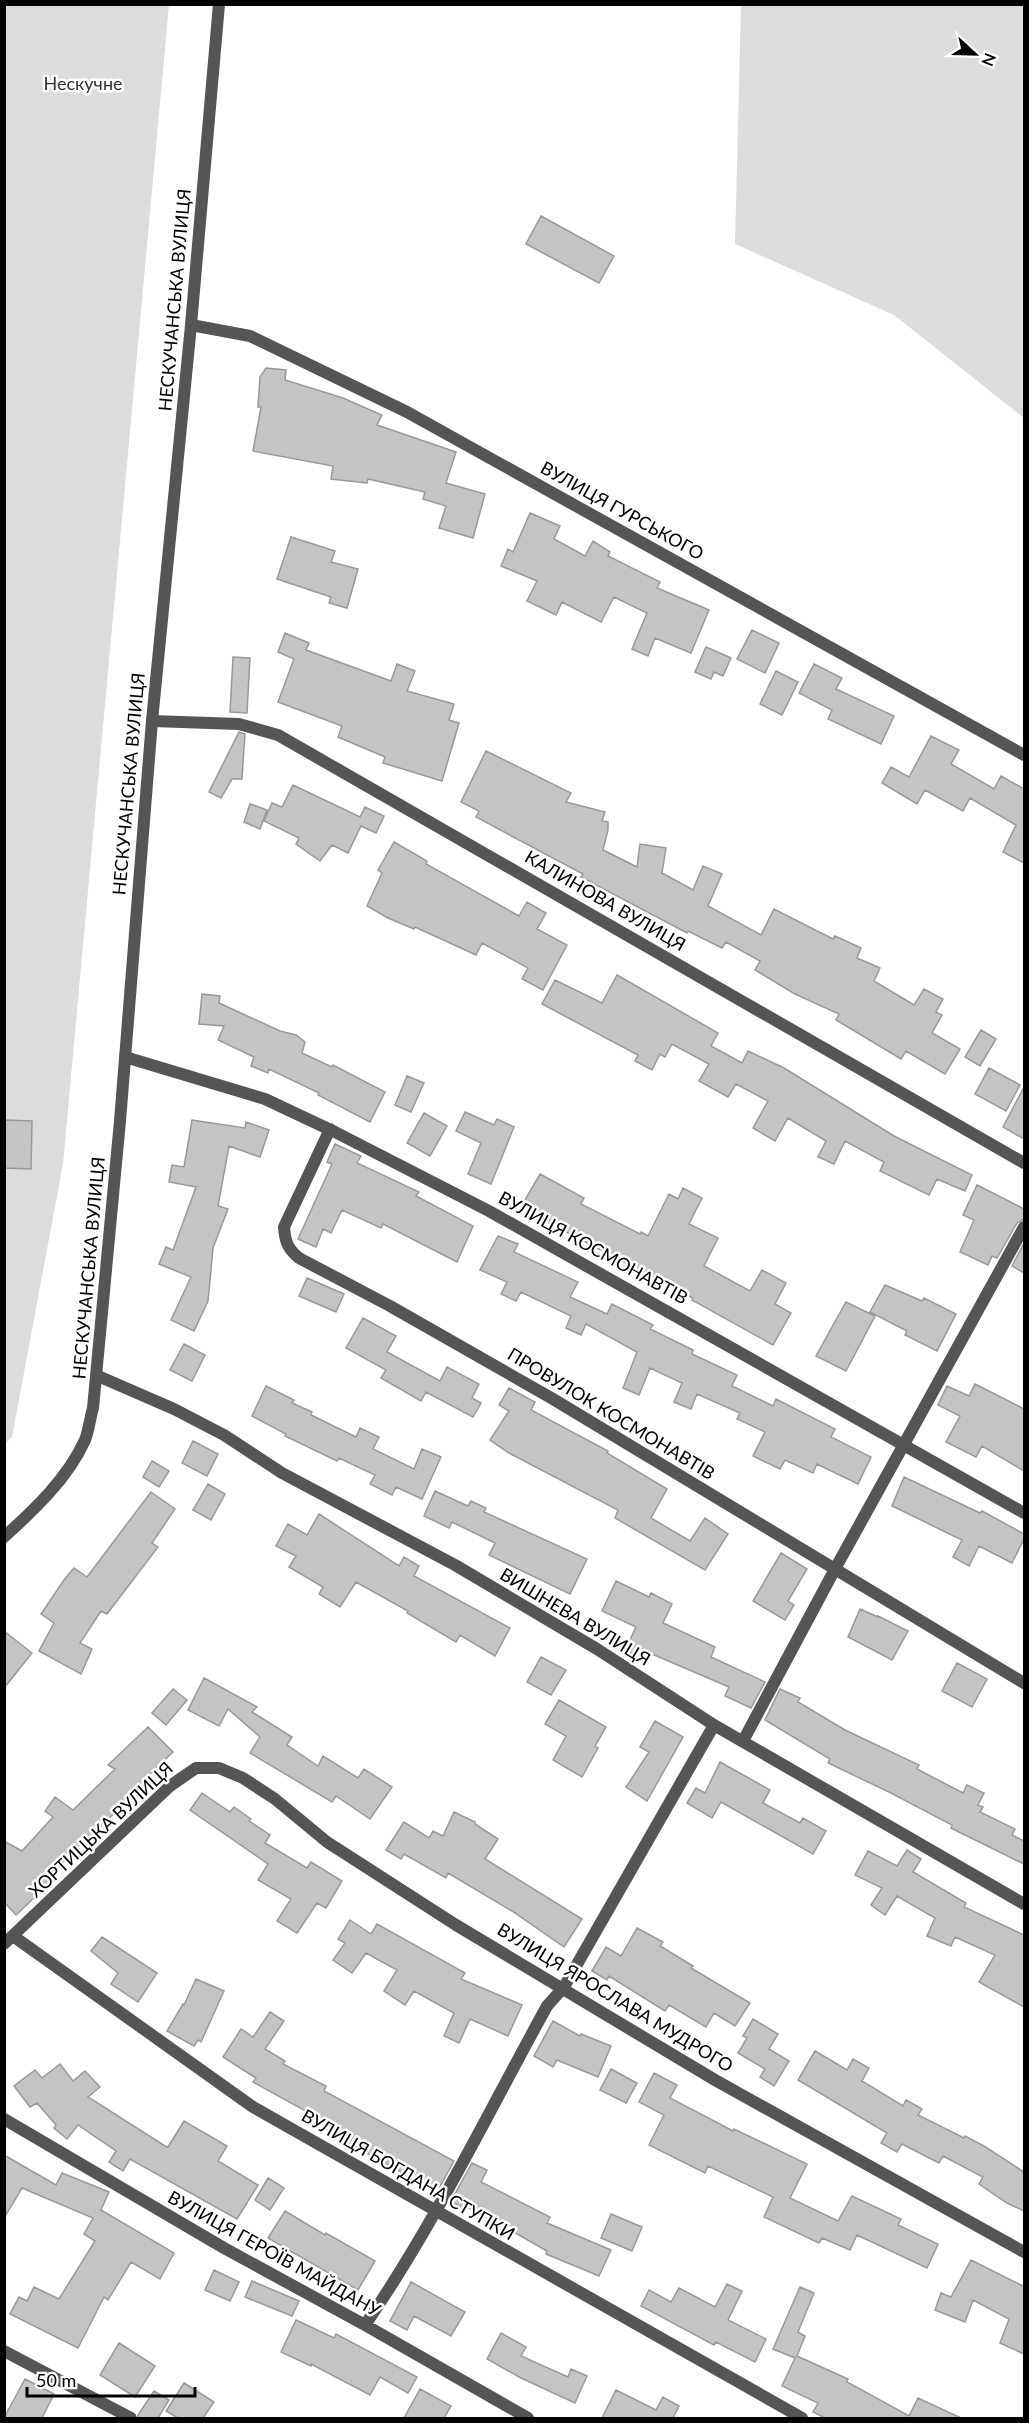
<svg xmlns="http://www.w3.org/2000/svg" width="1029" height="2423" font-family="Lato,sans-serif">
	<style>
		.green { fill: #dcdcdc }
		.building { fill: #c4c4c4; stroke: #999; stroke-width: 1.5 }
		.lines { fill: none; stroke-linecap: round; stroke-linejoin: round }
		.minor { stroke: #555; stroke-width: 12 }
		.tertiary { stroke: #555; stroke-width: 12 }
		.labels { text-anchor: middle; stroke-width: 5; stroke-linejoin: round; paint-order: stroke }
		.park-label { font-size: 18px; fill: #333; stroke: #fff }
		.street-label { font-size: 18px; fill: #000; stroke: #fff }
	</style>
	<rect width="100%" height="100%" fill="#fff"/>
	<path class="green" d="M5,5H169L63,1164L12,1437L5,1444Z
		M741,5H1024V418L894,315L735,244Z"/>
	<path class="building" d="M541,216L614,256L599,283L526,244Z
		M266,368L286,370L285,380L343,398L382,415L377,425L456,452L446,483L485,494L473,538L439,528L446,506L423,499L425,492L368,479L367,483L331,479L333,466L253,451L261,407H258L260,377Z
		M530,513L560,526L554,539L585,556L593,541L610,552L608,556L660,582L657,588L709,610L691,653L655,638L648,656L632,649L647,613L614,597L601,622L562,602L556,615L527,601L537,581L501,566L508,549L513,552Z
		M291,537L335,551L331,562L358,569L347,608L329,603L331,597L277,579Z
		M752,630L779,643L765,673L737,659Z
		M285,633L309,643L306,650L391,681L397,664L415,671L407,691L454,704L449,720L459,723L442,781L383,763L385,757L338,737L342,726L278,702L294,659L278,652Z
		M706,647L731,658L723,676L714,672L711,679L695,672Z
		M233,657L250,658L247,713L230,712Z
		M814,664L842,678L836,689L894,716L881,744L828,719L832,710L799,693Z
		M776,671L798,682L782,715L760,704Z
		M239,732L245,734L242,779H232L221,798L209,792Z
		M931,736L959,750L951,764L994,789L1001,776L1024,789V863L1003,852L1016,825L970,798L963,811L925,790L917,804L882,783L891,767L909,777Z
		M486,751L571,793L566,802L605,812L602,821L608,822V830L603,850L637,867L640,844L666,848L662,873L693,890L703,866L722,874L708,906L761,935L774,909L833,939L835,936L861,948L857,958L880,968L874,981L914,1005L924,989L943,999L936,1012L942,1015L932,1033L960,1049L945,1074L906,1051L901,1059L836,1020L839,1014L795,994L755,970L760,961L726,942L722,948L688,931L687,933L581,877L583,874L476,817L479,811L461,802Z
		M293,785L360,817L365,807L384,816L376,833L361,826L348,853L332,845L320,861L296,844L299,838L264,821L272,803L282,807Z
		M250,804L267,810L260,829L244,822Z
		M394,842L427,861L426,864L519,916L527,902L546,913L537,929L567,945L543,990L522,979L528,968L482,943L476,955L415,927L414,929L388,918L367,906L382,873L378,870Z
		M617,975L718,1033L711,1046L742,1063L748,1051L784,1068L894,1136L972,1175L965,1191L937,1179L929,1195L880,1171L884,1162L845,1141L834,1164L818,1157L826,1141L788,1118L775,1141L753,1128L768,1101L736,1084L728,1097L699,1081L709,1064L672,1044L665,1057L660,1054L652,1070L635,1061L638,1055L542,1004L555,980L602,1003Z
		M202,994L220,996L219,1003L280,1031L296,1035L305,1042L302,1053L332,1067L333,1065L385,1092L370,1122L318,1095L319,1093L269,1069L268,1073L251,1066L254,1057L218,1040L224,1026L199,1024Z
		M981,1030L996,1039L980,1066L965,1057Z
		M989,1068L1020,1085L1006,1111L975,1094Z
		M407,1076L424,1083L411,1112L395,1105Z
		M1024,1087V1139L1003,1127Z
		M465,1112L494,1125L497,1119L514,1127L491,1184L468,1174L481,1143L456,1131Z
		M424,1113L447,1126L430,1156L407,1143Z
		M5,1120L32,1121L31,1169L4,1168Z
		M192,1120L245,1128L246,1122L269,1130L260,1157L229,1146L218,1206L228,1209L213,1248L208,1301L194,1331L171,1320L191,1277L159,1264L166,1247L173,1250L196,1187L169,1182L172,1165L184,1167Z
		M335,1144L361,1156L357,1163L419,1192L416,1196L473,1226L457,1262L383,1224L381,1228L342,1210L331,1233L323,1229L316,1247L298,1239L332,1164L327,1162Z
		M540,1174L584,1198L581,1204L640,1234L641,1232L648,1236L669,1194L678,1199L683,1188L702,1198L689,1224L718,1238L704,1266L750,1291L762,1270L786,1283L775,1304L791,1313L773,1345L692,1300L693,1298L549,1223L551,1221L522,1205Z
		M977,1185L1024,1209V1219L1017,1223L997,1258L992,1256L988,1265L960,1252L974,1220L963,1215Z
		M498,1236L518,1244L514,1252L578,1282L570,1297L607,1314L612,1304L653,1325L650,1329L693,1350L692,1354L737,1375L732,1386L773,1406L776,1399L835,1429L831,1437L871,1457L858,1484L817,1464L813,1473L785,1460L780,1469L753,1456L765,1432L737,1419L740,1413L697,1394L691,1409L674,1402L682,1383L650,1368L639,1395L623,1388L637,1352L586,1324L581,1335L566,1328L571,1316L521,1292L516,1301L501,1294L507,1282L480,1270Z
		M1024,1243V1273L1012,1266Z
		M307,1278L344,1294L336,1312L299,1296Z
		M885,1285L922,1301L924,1298L956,1314L937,1351L905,1335L907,1331L870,1312Z
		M846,1302L875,1316L846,1371L816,1356Z
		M363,1318L396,1336L387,1352L440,1381L447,1367L479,1384L472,1398L481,1403L473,1417L426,1392L421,1401L381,1378L386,1370L346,1348Z
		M184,1344L205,1355L192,1381L170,1370Z
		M975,1384L1024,1409V1471L982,1446L976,1457L946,1442L960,1416L938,1405L947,1386L969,1396Z
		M266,1386L294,1400L292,1403L312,1412L311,1415L356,1437L360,1428L379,1437L373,1449L414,1469L422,1449L441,1457L422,1499L396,1487L392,1495L370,1484L375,1475L339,1458L337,1461L285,1436L286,1434L252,1416Z
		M509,1388L535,1402L531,1410L608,1451L607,1453L667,1489L651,1518L690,1541L705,1518L728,1534L705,1570L615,1518L618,1510L509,1453L490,1440L509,1411L499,1405Z
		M193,1441L218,1454L207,1476L182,1463Z
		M152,1461L169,1471L159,1487L143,1477Z
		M904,1477L980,1513L982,1511L1024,1534V1539L1012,1563L979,1546L969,1566L953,1557L962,1540L892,1506Z
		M208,1484L225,1494L211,1520L193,1510Z
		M435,1491L468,1506L471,1501L486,1508L484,1512L587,1559L570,1594L489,1555L495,1543L452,1522L449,1528L424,1516Z
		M151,1492L175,1509L152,1543L158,1547L107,1614L101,1611L80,1643L92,1649L81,1674L39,1651L54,1623L41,1614L64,1580L74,1568L87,1577Z
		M319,1514L399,1566L404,1557L419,1566L414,1576L510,1628L495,1656L460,1635L456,1642L407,1613L408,1611L356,1582L340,1607L319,1594L323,1587L289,1567L296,1556L276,1546L288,1524L307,1535Z
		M781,1553L807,1569L788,1601L794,1605L785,1620L753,1601Z
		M616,1581L649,1597L651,1593L672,1604L663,1623L715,1647L711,1657L765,1682L751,1708L725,1696L729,1687L645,1651L642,1657L625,1650L636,1627L602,1611Z
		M860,1609L878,1617V1616L908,1631L892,1660L848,1637Z
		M4,1631L32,1653L4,1688Z
		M541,1657L566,1670L551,1695L527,1682Z
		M957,1663L987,1679L972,1707L942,1691Z
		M204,1678L257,1707L252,1712L292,1737L287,1745L318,1766L323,1756L358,1778L364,1769L392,1787L370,1819L336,1796L332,1802L250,1753L260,1737L228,1709L219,1726L188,1710Z
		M173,1689L187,1700L166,1725L152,1713Z
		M780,1689L800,1698L798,1702L845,1730L919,1765L917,1769L963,1793L967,1785L984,1793L978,1805L983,1807L980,1812L1015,1829L1012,1835L1024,1841V1864L951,1828L952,1825L889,1792L828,1763L830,1759L765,1720Z
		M559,1700L606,1727L595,1746L598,1748L582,1777L553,1760L566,1736L545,1724Z
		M655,1721L683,1737L647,1801L626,1787L649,1752L640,1747Z
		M148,1727L173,1752L142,1782L144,1784L84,1843L83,1841L47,1880L50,1883L16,1915L4,1902V1841L22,1851L53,1817L45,1811L55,1797L73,1810L115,1769L108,1765Z
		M720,1762L770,1790L763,1803L800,1823L803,1818L826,1831L813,1854L721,1802L712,1818L687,1803L696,1788L705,1793Z
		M202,1793L230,1812L234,1807L251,1819L249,1821L270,1835L265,1843L307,1868L311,1862L342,1881L326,1908L317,1903L297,1933L277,1921L291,1899L258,1880L268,1864L190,1810Z
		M454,1812L475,1822V1824L498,1839L485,1859L582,1919L564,1947L512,1911L448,1873L446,1878L404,1854L401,1859L386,1850L404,1822L429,1838L433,1831L443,1836Z
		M907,1850L921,1859L913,1872L966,1903L964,1907L1024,1935V2007L979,1982L995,1955L955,1937L951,1946L927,1936L935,1918L897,1896L885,1915L871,1905L882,1888L855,1875L868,1851L897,1866Z
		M350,1920L371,1934L377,1924L465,1973L461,1979L522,2005L508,2036L470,2019L459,2043L444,2036L454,2013L414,1991L405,2005L384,1991L397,1970L366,1953L352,1973L333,1960L345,1943L338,1939Z
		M637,1928L663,1942L660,1946L693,1966L691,1968L750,2003L735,2026L714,2013L706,2027L669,2005L665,2011L609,1976L607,1980L592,1971L606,1947L621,1956Z
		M102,1937L157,1973L138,2002L111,1984L118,1973L91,1951Z
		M196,1979L224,1991L201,2042L198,2040L194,2046L167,2031L183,2004L184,2005Z
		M270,2012L284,2021L265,2049L285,2061L283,2064L326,2086L324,2091L454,2161L437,2192L343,2140L346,2133L253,2082L256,2078L223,2057L241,2029L253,2037Z
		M753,2019L778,2034L769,2049L789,2061L774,2086L760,2077L765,2069L738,2053L747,2038L743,2036Z
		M553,2021L580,2036L581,2034L611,2046L598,2077L557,2060L553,2067L534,2056Z
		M815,2051L847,2070L853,2059L869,2068L862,2081L903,2106L906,2100L922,2109L918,2115L964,2138L965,2136L984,2146L1024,2172V2211L1007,2203L979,2184L983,2177L943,2156L939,2163L902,2144L897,2152L881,2143L887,2133L798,2080Z
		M60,2064L73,2081L85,2071L100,2087L88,2097L165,2146L168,2147L184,2121L227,2146L218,2161L258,2185L237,2219L130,2159L123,2171L109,2162L116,2151L78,2125L67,2139L54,2128L56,2125L37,2103L30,2107L14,2086L35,2070L42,2078Z
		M611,2069L637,2083L626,2103L600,2090Z
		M654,2073L677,2085L670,2098L733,2131L734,2129L807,2164L790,2198L838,2221L852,2196L901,2219L898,2225L938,2244L927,2268L857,2235L850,2250L822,2238L819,2243L764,2217L773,2197L708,2166L705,2173L649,2145L664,2115L639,2102Z
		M4,2155L56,2185L62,2173L109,2192L101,2210L174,2253L160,2279L131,2262L108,2300L104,2297L78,2348L10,2314L19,2297L27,2301L34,2287L59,2299L95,2241L84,2234L93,2218L22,2188L4,2218Z
		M472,2163L487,2170L481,2182L550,2217L547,2223L611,2250L599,2276L546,2254L547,2251L519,2235L467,2207L466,2210L451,2201Z
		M268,2178L284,2188L270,2210L255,2200Z
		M285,2211L325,2235L326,2233L375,2261L358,2290L268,2238Z
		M611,2214L642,2227L632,2251L601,2238Z
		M971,2260L1023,2286L1024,2284V2354L1000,2343L1009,2319L973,2300L965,2322L935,2310L941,2293L951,2297Z
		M214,2270L239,2282L230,2301L205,2290Z
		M252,2281L299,2301L292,2316L245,2297Z
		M411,2282L465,2312L451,2336L414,2316L407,2330L390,2321Z
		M727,2284L742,2291L728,2320L766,2339L755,2362L716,2342L714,2345L641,2306L649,2290L671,2302L679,2288L715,2307Z
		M800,2287L814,2293L798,2332L805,2336L797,2356L848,2379L847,2382L909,2416L918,2398L961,2418H825L813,2412L818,2403L782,2386L795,2358L773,2349Z
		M296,2320L334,2338L336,2334L417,2377L408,2393L380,2377L370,2395L311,2364V2366L281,2352Z
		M501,2333L526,2347L521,2356L568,2377L571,2369L587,2376L575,2403L521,2378L487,2359Z
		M119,2343L155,2366L135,2397L100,2375Z
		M25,2379L54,2394L42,2418H4Z
		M184,2383L214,2402L203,2418H178L166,2411Z
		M420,2389L451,2406L444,2418H404Z
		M616,2390L656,2410L663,2397L679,2406L673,2418H602Z
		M154,2391L169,2400L158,2418H139L138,2415Z"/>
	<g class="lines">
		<path class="minor" d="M191,325L250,336L407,412L1024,755
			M152,721L239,724L278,735L1024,1163
			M125,1057L265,1099L335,1132L489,1211L1024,1513
			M330,1129L284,1227C285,1242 288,1249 299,1258L390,1306L553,1399L1024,1683
			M98,1376L174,1409L224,1435L282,1473L455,1565L597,1649L714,1725L1024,1904
			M743,1741L835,1569L1024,1227
			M13,1936L253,2107L802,2418
			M4,1944L170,1786L196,1768H219L243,1778L275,1799L327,1842L456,1925L715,2080L1024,2252
			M4,2119L224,2248L365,2325L528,2418
			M365,2325C434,2225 488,2113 547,2006L564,1987L714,1725
			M4,2351L131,2418"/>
		<path class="tertiary" d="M4,1537C34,1510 68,1478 85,1440C89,1430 90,1418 93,1408L120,1121L152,721L191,325L219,4"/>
	</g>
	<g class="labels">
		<g class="park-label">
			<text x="83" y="90">Нескучне</text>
		</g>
		<g class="street-label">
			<text transform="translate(175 300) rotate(-85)" y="6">НЕСКУЧАНСЬКА ВУЛИЦЯ</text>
			<text transform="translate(622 511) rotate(29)" y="6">ВУЛИЦЯ ГУРСЬКОГО</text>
			<text transform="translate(129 784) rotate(-85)" y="6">НЕСКУЧАНСЬКА ВУЛИЦЯ</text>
			<text transform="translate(605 901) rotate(30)" y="6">КАЛИНОВА ВУЛИЦЯ</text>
			<text transform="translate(593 1248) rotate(29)" y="6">ВУЛИЦЯ КОСМОНАВТІВ</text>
			<text transform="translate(89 1268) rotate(-85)" y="6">НЕСКУЧАНСЬКА ВУЛИЦЯ</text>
			<text transform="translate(611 1414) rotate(31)" y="6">ПРОВУЛОК КОСМОНАВТІВ</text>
			<text transform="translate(575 1617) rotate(31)" y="6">ВИШНЕВА ВУЛИЦЯ</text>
			<text transform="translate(101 1830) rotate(-43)" y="6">ХОРТИЦЬКА ВУЛИЦЯ</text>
			<text transform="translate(615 1998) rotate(31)" y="6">ВУЛИЦЯ ЯРОСЛАВА МУДРОГО</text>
			<text transform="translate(408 2175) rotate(30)" y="6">ВУЛИЦЯ БОГДАНА СТУПКИ</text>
			<text transform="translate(274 2254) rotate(29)" y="6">ВУЛИЦЯ ГЕРОЇВ МАЙДАНУ</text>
		</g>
	</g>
	<rect width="1029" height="2423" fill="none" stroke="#000000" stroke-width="12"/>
	<g transform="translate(975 54) rotate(112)" stroke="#ffffff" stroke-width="4.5" paint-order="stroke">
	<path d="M0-4.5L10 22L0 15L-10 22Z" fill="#000000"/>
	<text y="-9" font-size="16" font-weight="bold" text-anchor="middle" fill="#000000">N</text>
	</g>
	<path d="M27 2387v9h168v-9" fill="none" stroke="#000000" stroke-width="3"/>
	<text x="36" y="2387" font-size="18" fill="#000000" stroke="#ffffff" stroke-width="4.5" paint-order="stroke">50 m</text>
</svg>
